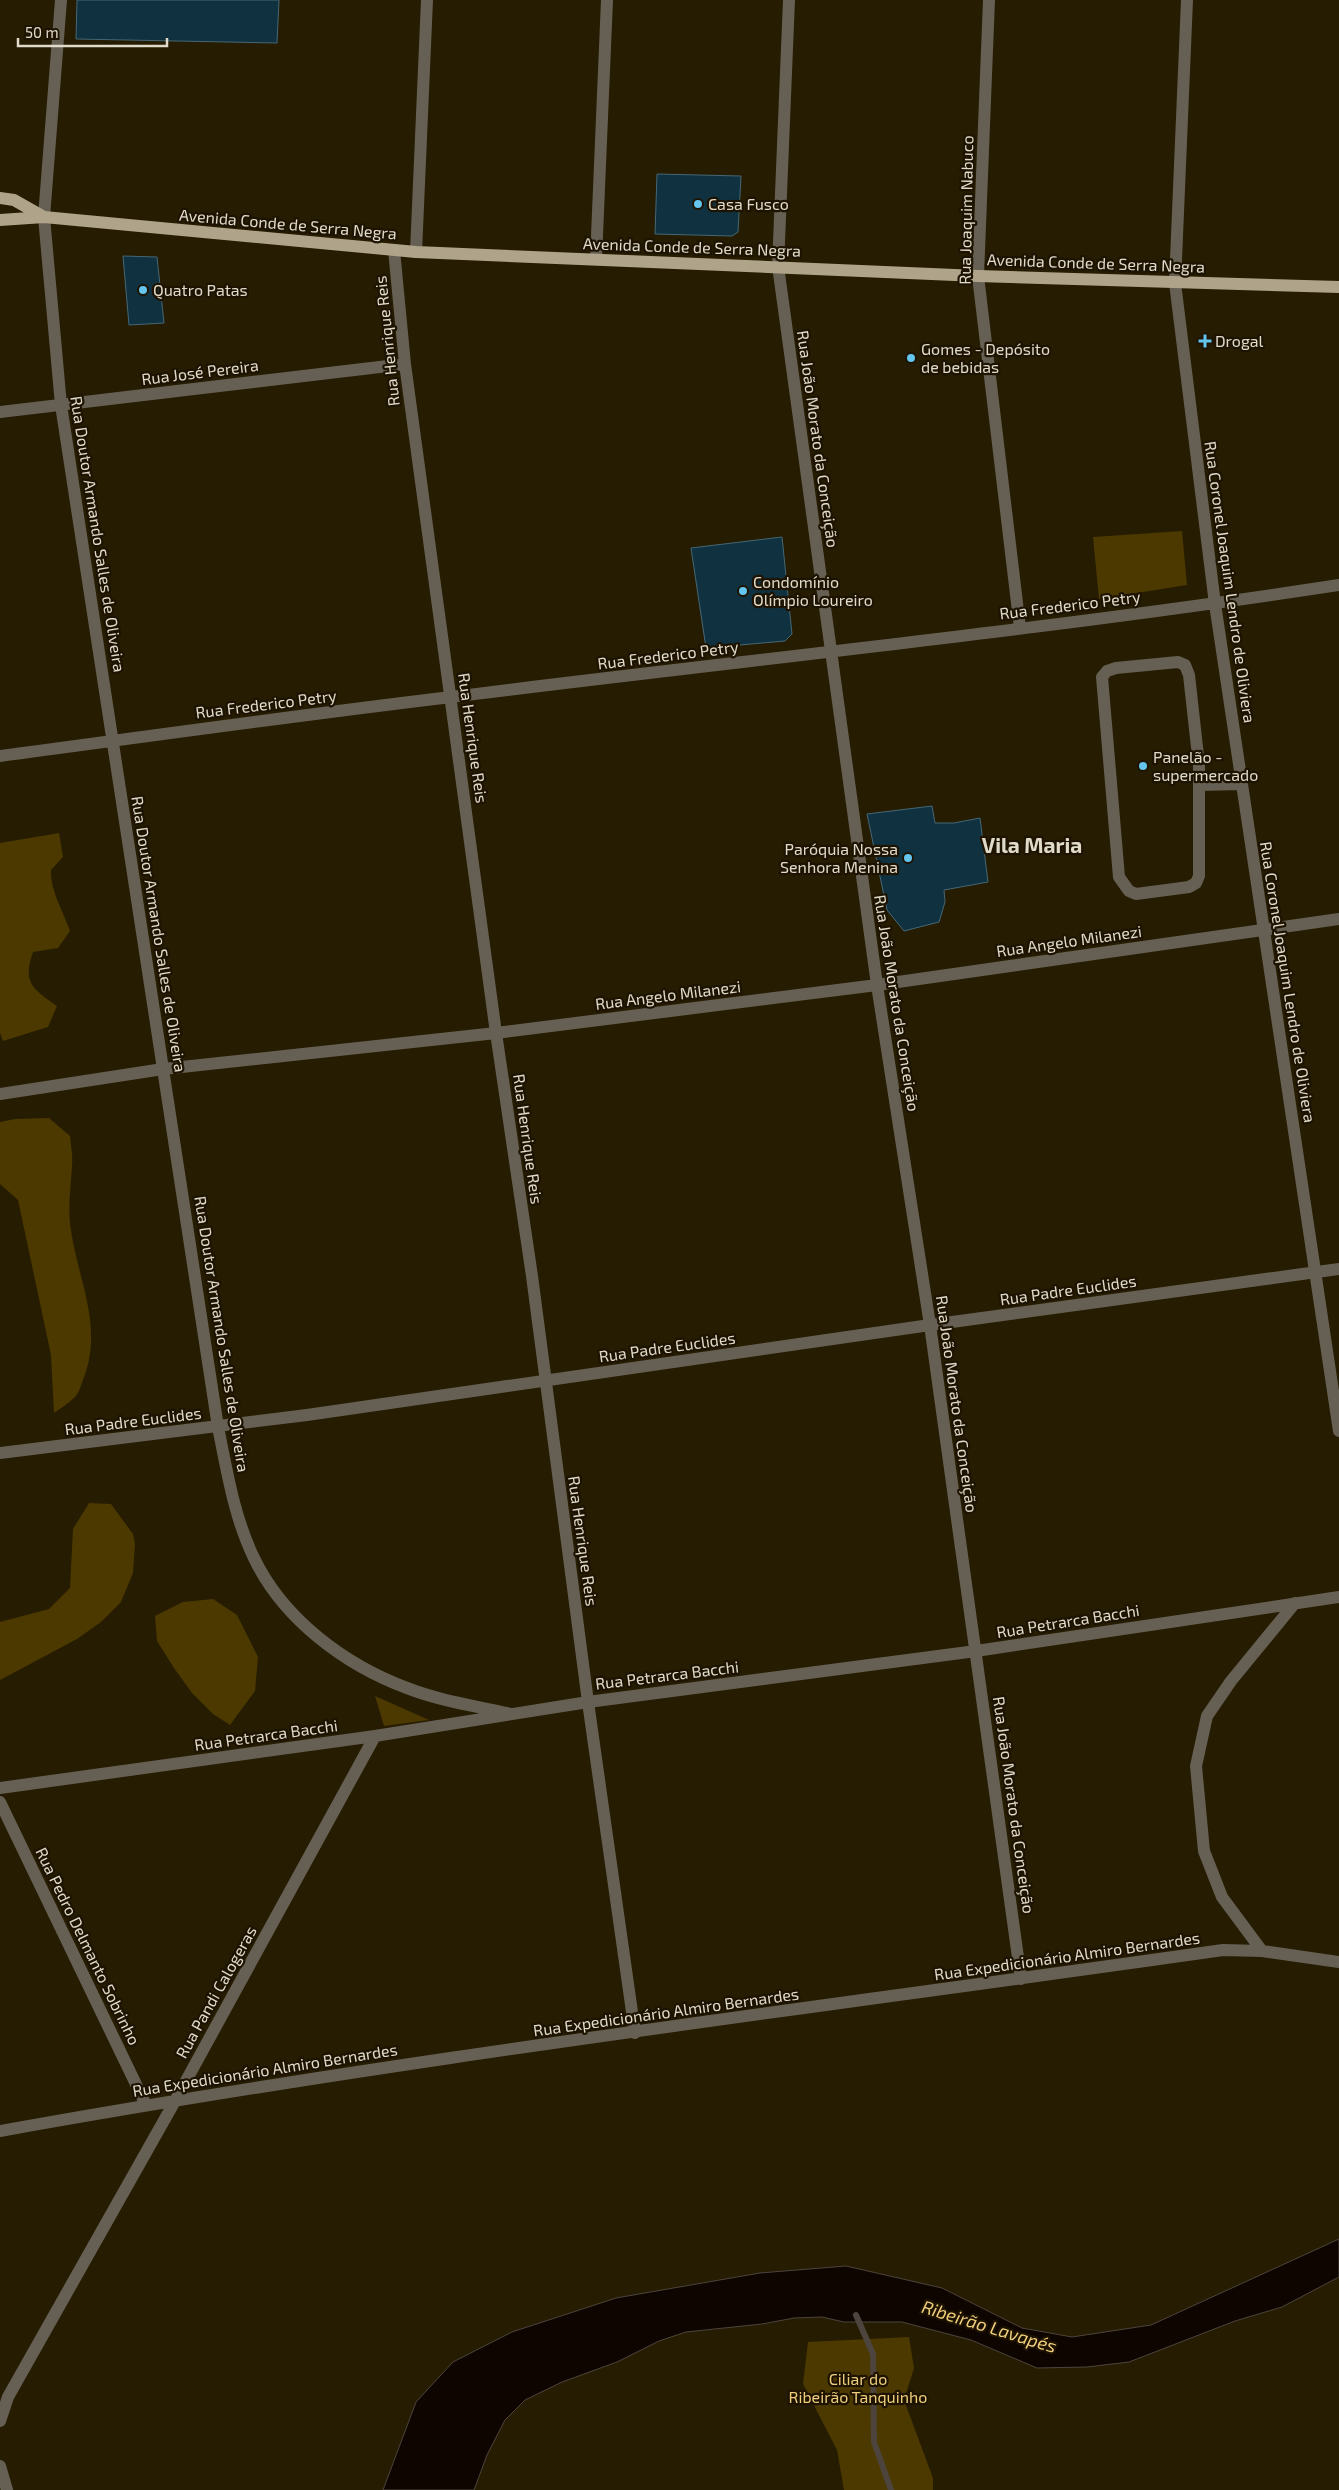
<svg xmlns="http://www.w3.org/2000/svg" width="1339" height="2490" font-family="'Exo 2',sans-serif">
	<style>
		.green { fill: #4c3900 }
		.water { fill: #0e0500; stroke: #4d453d }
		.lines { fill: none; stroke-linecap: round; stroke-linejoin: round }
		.stream { stroke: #4d453d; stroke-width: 6 }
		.building { fill: #103240; stroke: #456776 }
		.minor { stroke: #666054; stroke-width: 12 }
		.major { stroke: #afa489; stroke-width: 12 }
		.poi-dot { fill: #64c5ee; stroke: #1d1300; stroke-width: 2 }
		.labels { text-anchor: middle; stroke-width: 4.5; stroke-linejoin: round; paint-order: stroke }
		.poi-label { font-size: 16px; fill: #e0daca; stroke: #1d1300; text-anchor: start }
		.street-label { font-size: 16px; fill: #e0daca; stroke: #1d1300 }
		.park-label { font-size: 16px; fill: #eece7b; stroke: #1d1300 }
		.water-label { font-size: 18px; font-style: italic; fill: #f0cf7c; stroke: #1d1300 }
		.district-label { font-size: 21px; font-weight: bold; fill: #e0daca; stroke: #1d1300 }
	</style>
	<rect width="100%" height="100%" fill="#261c01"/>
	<path class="green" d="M1182,531L1187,585L1099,599L1093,537Z
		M59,833L63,857L51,870C50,890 63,911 70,931L58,948L33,952C22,983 33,989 57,1006L48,1027L3,1041L0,1033V843Z
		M49,1118L70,1136C71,1146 73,1156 72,1166C71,1186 68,1204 70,1223C76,1277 105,1325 83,1380C81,1385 79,1393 75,1397C69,1403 61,1408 54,1413L51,1355L18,1200L0,1184V1122L15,1119Z
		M89,1503L111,1504L133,1534L135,1544L133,1573L121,1602L101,1622L77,1639L0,1680V1622L49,1609L70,1588L73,1529Z
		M213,1599L237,1615L258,1657L255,1691L230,1725L213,1714L192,1693L174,1668L157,1641L155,1616L183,1602Z
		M375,1696L429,1720L384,1726Z
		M909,2337L914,2368L904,2400L933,2478V2490H844L837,2450L803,2384L808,2342Z"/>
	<path class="water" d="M1339,2239V2277L1282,2307L1235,2321L1129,2362L1087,2367L1037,2368L971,2340L902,2322H844L822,2317L794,2318L762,2324L686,2332L659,2341L617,2362L562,2382L525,2400L505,2420L487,2455L474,2490H383L416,2402L453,2362L512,2332L616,2298L760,2273L846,2266L942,2288L1022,2328L1072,2337L1151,2325Z"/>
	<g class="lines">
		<path class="stream" d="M856,2315L873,2354L874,2442L891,2490"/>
	</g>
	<path class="building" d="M77,0H279L277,43L76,39Z
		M657,174L741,176L738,232L732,236L655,234Z
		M123,256L157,257L164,323L129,325Z
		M782,537L792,634L785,641L706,648L691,548Z
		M932,806L935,823H954L980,818L988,882L944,890L945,902L939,922L904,931L887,910L867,814Z"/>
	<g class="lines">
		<path class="minor" d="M61,0L44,217L61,405L218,1427C227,1471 234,1517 254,1558C283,1619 345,1665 407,1688C440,1701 477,1706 511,1714
			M789,0L778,266L877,985L930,1325L1021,1979
			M989,0L978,276L1020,628
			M1187,0L1175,283L1215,604L1339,1431
			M394,250L405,364L496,1033L532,1276L588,1702L635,2033
			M416,252L427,0
			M596,259L607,0
			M0,412L405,364
			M1178,662L1185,665L1189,675L1199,765V876L1196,883L1189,887L1136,894L1129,891L1119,877L1102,677L1107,671L1116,668Z
			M0,756C150,736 300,715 451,697C747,660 1044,630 1339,585
			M1199,785L1241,784
			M0,1094L163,1069L496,1033L877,985L1339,919
			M0,1453L307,1415L930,1325L1339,1269
			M0,1788L375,1736L588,1702L976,1651L1339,1597
			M0,1802L146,2105
			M1262,1951L1222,1897L1204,1851L1196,1766L1207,1716L1231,1681L1295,1603
			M0,2131C405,2058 815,2008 1223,1950L1262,1951L1339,1962
			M0,2421L8,2397L175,2101L375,1736
			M0,2466L7,2490"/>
		<path class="major" d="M0,198L14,200L44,217
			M0,220L44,217L416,252L978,276L1339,287"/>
	</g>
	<g class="poi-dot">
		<circle cx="698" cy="204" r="5"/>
		<circle cx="143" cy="290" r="5"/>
		<path d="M1202.5 333.5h5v5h5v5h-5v5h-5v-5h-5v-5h5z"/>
		<circle cx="911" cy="358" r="5"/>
		<circle cx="743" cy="591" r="5"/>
		<circle cx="1143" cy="766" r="5"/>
		<circle cx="908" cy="858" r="5"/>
	</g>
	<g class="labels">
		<g class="poi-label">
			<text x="708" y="210">Casa Fusco</text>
			<text x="153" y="296">Quatro Patas</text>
			<text x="1215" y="347">Drogal</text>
			<text x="921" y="355">Gomes - Depósito<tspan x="921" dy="18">de bebidas</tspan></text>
			<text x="753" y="588">Condomínio<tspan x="753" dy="18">Olímpio Loureiro</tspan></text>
			<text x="1153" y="763">Panelão -<tspan x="1153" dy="18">supermercado</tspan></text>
			<text x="898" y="855" text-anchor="end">Paróquia Nossa<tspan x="898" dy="18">Senhora Menina</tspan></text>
		</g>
		<g class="street-label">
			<text transform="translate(966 210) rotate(-89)" y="6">Rua Joaquim Nabuco</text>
			<text transform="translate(288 224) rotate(5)" y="6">Avenida Conde de Serra Negra</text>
			<text transform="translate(692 247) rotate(2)" y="6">Avenida Conde de Serra Negra</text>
			<text transform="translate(1096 263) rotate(2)" y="6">Avenida Conde de Serra Negra</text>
			<text transform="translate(387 341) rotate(-96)" y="6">Rua Henrique Reis</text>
			<text transform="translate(200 372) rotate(-7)" y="6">Rua José Pereira</text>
			<text transform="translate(818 439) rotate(82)" y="6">Rua João Morato da Conceição</text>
			<text transform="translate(98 534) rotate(81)" y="6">Rua Doutor Armando Salles de Oliveira</text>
			<text transform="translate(1230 582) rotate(82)" y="6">Rua Coronel Joaquim Lendro de Oliviera</text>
			<text transform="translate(1070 605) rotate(-7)" y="6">Rua Frederico Petry</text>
			<text transform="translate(668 655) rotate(-7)" y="6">Rua Frederico Petry</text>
			<text transform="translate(266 704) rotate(-7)" y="6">Rua Frederico Petry</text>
			<text transform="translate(473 738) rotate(82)" y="6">Rua Henrique Reis</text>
			<text transform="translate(159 934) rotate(81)" y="6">Rua Doutor Armando Salles de Oliveira</text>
			<text transform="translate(1069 941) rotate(-8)" y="6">Rua Angelo Milanezi</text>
			<text transform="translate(1288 982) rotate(81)" y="6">Rua Coronel Joaquim Lendro de Oliviera</text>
			<text transform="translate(668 995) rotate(-7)" y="6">Rua Angelo Milanezi</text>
			<text transform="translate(897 1003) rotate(81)" y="6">Rua João Morato da Conceição</text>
			<text transform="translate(528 1139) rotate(82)" y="6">Rua Henrique Reis</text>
			<text transform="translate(1068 1290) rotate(-8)" y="6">Rua Padre Euclides</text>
			<text transform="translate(222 1334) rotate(81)" y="6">Rua Doutor Armando Salles de Oliveira</text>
			<text transform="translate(667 1347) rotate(-8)" y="6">Rua Padre Euclides</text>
			<text transform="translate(957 1404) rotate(82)" y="6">Rua João Morato da Conceição</text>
			<text transform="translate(133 1421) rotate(-7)" y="6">Rua Padre Euclides</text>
			<text transform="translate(583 1541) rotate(82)" y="6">Rua Henrique Reis</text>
			<text transform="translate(1068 1621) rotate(-9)" y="6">Rua Petrarca Bacchi</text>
			<text transform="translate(667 1675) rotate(-7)" y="6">Rua Petrarca Bacchi</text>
			<text transform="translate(266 1735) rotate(-8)" y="6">Rua Petrarca Bacchi</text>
			<text transform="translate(1014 1805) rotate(82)" y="6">Rua João Morato da Conceição</text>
			<text transform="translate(88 1946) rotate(64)" y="6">Rua Pedro Delmanto Sobrinho</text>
			<text transform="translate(1067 1956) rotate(-8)" y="6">Rua Expedicionário Almiro Bernardes</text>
			<text transform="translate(216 1992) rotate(-61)" y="6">Rua Pandi Calogeras</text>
			<text transform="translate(666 2012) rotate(-8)" y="6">Rua Expedicionário Almiro Bernardes</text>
			<text transform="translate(265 2070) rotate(-9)" y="6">Rua Expedicionário Almiro Bernardes</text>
		</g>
		<g class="park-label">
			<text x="858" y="2385">Ciliar do<tspan x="858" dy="18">Ribeirão Tanquinho</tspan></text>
		</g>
		<g class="water-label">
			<text transform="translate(989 2327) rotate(17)" y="6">Ribeirão Lavapés</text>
		</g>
		<g class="district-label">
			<text x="1032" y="853">Vila Maria</text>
		</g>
	</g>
	<path d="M18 38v8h149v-8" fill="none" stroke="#e0daca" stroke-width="2.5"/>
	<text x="25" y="38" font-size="15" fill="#e0daca" stroke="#1d1300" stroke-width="4" paint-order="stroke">50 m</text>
</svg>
